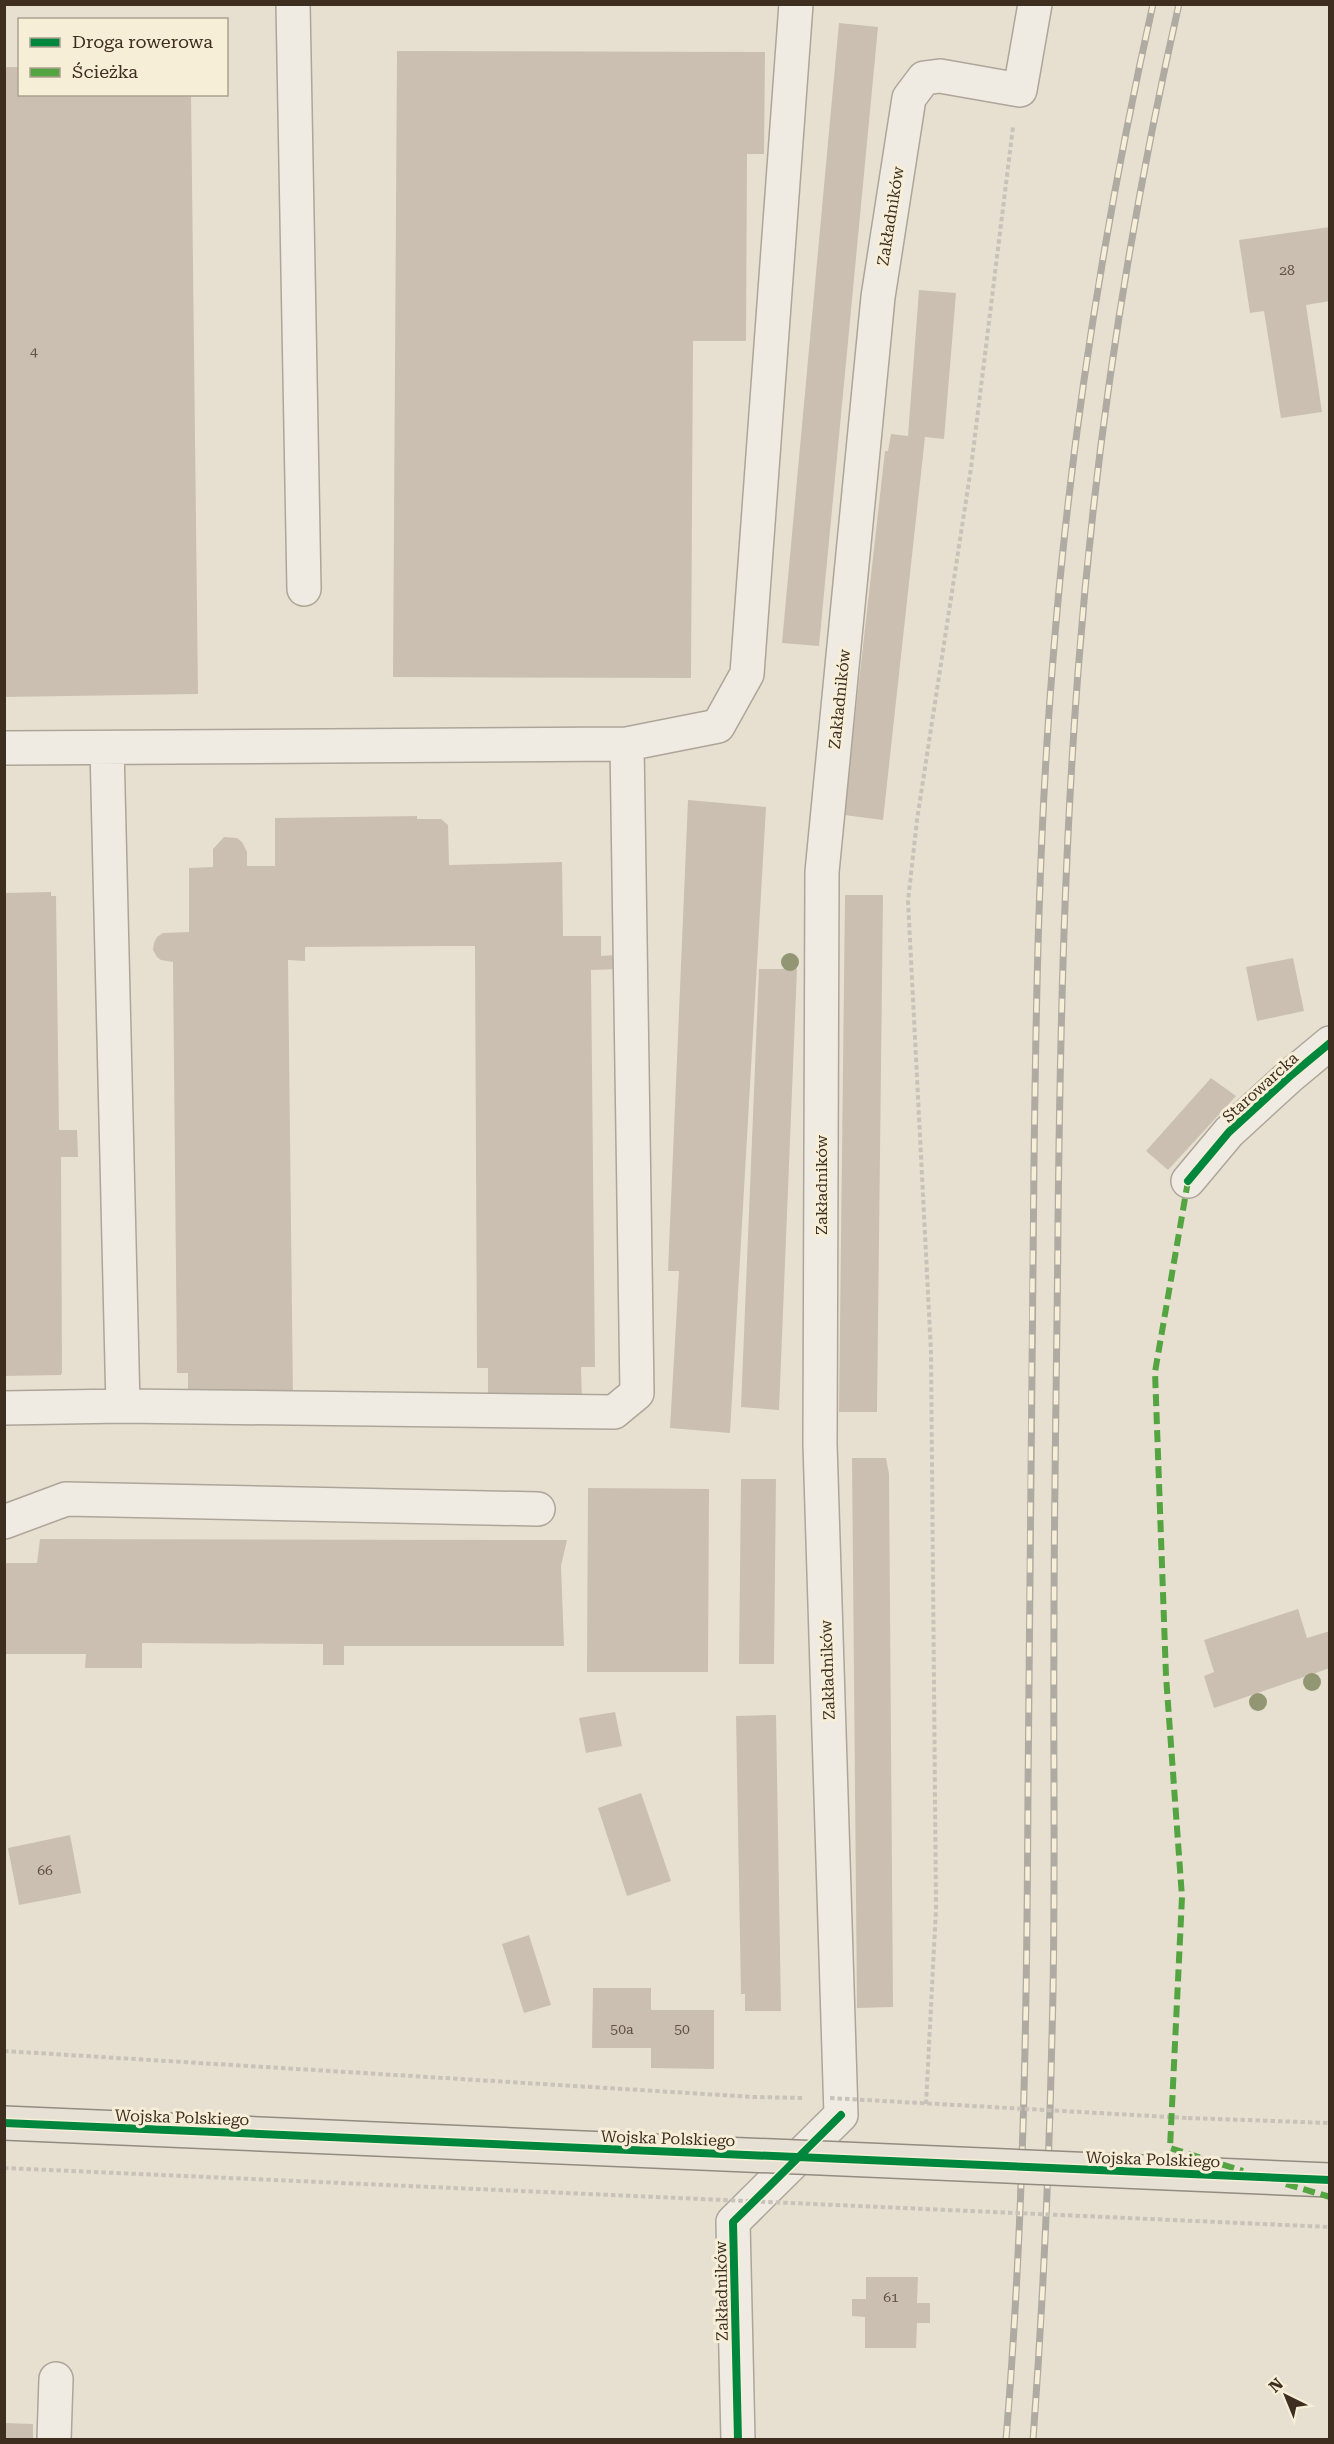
<svg xmlns="http://www.w3.org/2000/svg" width="1334" height="2444" font-family="'Roboto Serif',serif">
	<style>
		.building { fill: #cbbfb2 }
		.lines { fill: none; stroke-linecap: round; stroke-linejoin: round }
		.minor-casing { stroke: #ada599; stroke-width: 36 }
		.path { stroke: #c8c2b9; stroke-width: 4; stroke-dasharray: 4.5 3; stroke-linecap: butt }
		.minor { stroke: #efebe3; stroke-width: 33 }
		.rail-casing { stroke: #afaaa2; stroke-width: 7 }
		.rail { stroke: #f7eed8; stroke-width: 4.5; stroke-dasharray: 14; stroke-linecap: butt }
		.major-bridge-casing { stroke: #928b80; stroke-width: 36; stroke-linecap: butt }
		.path-bridge { stroke: #c8c2b9; stroke-width: 4; stroke-dasharray: 4.5 3; stroke-linecap: butt }
		.major-bridge { stroke: #e6e1d4; stroke-width: 33 }
		.quiet { stroke: #54a441; stroke-width: 6; stroke-dasharray: 12 6; stroke-linecap: butt }
		.cycleway-casing { stroke: #f7eed8; stroke-width: 11 }
		.cycleway { stroke: #00873e; stroke-width: 8 }
		.tree { fill: #929673 }
		.labels { text-anchor: middle; stroke-width: 6; stroke-linejoin: round; paint-order: stroke }
		.number-label { font-size: 14px; fill: #605244 }
		.street-label { font-size: 16px; fill: #3d2e20; stroke: #f7eed8 }
	</style>
	<rect width="100%" height="100%" fill="#e7e0d1"/>
	<path class="building" d="M839,23L878,27L819,646L782,643Z
		M397,51L765,52L764,154H747L746,341H693L691,678L393,677Z
		M4,67H20V94H191L198,694L4,697Z
		M1330,227V301L1306,305L1322,412L1281,418L1264,311L1250,313L1239,240Z
		M919,290L956,293L944,439L925,437L883,820L844,815L885,451H888L891,434L908,436Z
		M688,800L766,807L730,1433L670,1428L679,1271H668Z
		M417,816V819H441L448,825L449,865L562,862L563,936H601V956L617,955L618,969L591,970L595,1367H581L582,1402L488,1403V1368H477L475,946H449L305,947V961L288,960L293,1399L188,1400V1373H177L173,962L161,960L157,957L153,950L154,943L157,937L163,933L189,932V868L213,867V849L224,837L237,838L242,842L247,852V866H275V818Z
		M51,892V896H56L59,1130H77L78,1157H61L62,1372L61,1375L4,1376V893Z
		M845,895H883L877,1412H839Z
		M1293,958L1304,1011L1257,1021L1246,967Z
		M759,969H797L779,1410L741,1407Z
		M1211,1078L1236,1096L1168,1170L1146,1151Z
		M852,1458H886L889,1474L893,2007L857,2008Z
		M741,1479H776L774,1664H739Z
		M588,1488L709,1489L708,1672H587Z
		M40,1539L567,1540L561,1566L564,1646H344V1665H323V1644L142,1643V1668H85L86,1654H4L5,1563H37Z
		M1298,1609L1307,1638L1330,1631V1668L1214,1708L1204,1676L1214,1672L1204,1640Z
		M615,1712L622,1746L586,1753L579,1718Z
		M776,1715L781,2011H745V1994H741L736,1716Z
		M641,1793L671,1881L627,1896L598,1808Z
		M70,1835L81,1893L19,1905L8,1848Z
		M529,1935L551,2005L524,2013L502,1944Z
		M593,1988H651V2010H714V2069L651,2068V2048H592Z
		M866,2277H918L917,2303H930V2323H917L916,2348H865V2317L852,2316V2299H866Z
		M4,2423L33,2424V2440H4Z"/>
	<g class="lines">
		<defs>
			<path id="minor" d="M293,4L304,589
				M627,744L718,726L747,674L796,4
				M4,748L627,744L637,1393L614,1412L123,1406L4,1408
				M107,748L123,1406
				M1188,1181L1229,1132L1289,1077L1330,1043
				M4,1522L66,1499L538,1509
				M54,2440L56,2379
				M738,2440L733,2222L841,2115L820,1444L822,872L878,297L909,98L924,78L940,76L1020,90L1035,4"/>
		</defs>
		<use href="#minor" class="minor-casing"/>
		<path class="path" d="M4,2051L754,2097L803,2098
			M926,2104L936,1909L931,1352L908,901L917,820L971,468L1013,127
			M1188,2118L1330,2123"/>
		<use href="#minor" class="minor"/>
		<defs>
			<path id="rail" d="M1006,2440C1024,2222 1027,2007 1028,1789C1030,1580 1031,1371 1034,1163C1036,999 1039,835 1052,672C1069,447 1104,224 1153,4
				M1033,2440C1043,2305 1049,2170 1052,2035C1056,1900 1053,1764 1054,1629C1054,1494 1057,1359 1058,1224C1060,1040 1064,856 1078,672C1095,447 1129,224 1179,4"/>
		</defs>
		<use href="#rail" class="rail-casing"/>
		<use href="#rail" class="rail"/>
		<defs>
			<path id="major-bridge" d="M4,2123L1330,2180"/>
		</defs>
		<use href="#major-bridge" class="major-bridge-casing"/>
		<path class="path-bridge" d="M830,2098L1188,2118
			M4,2168L1330,2227"/>
		<use href="#major-bridge" class="major-bridge"/>
		<path class="quiet" d="M1188,1181L1155,1372L1166,1676L1182,1897L1170,2148L1243,2171
			M1286,2184L1330,2197"/>
		<defs>
			<path id="cycleway" d="M1188,1181L1229,1132L1289,1077L1330,1043
				M4,2123L1330,2180
				M738,2440L733,2222L841,2115"/>
		</defs>
		<use href="#cycleway" class="cycleway-casing"/>
		<use href="#cycleway" class="cycleway"/>
	</g>
	<g class="tree">
		<circle cx="790" cy="962" r="9"/>
		<circle cx="1312" cy="1682" r="9"/>
		<circle cx="1258" cy="1702" r="9"/>
	</g>
	<g class="labels">
		<g class="number-label">
			<text x="1287" y="275">28</text>
			<text x="34" y="356">4</text>
			<text x="45" y="1875">66</text>
			<text x="622" y="2034">50a</text>
			<text x="682" y="2034">50</text>
			<text x="891" y="2302">61</text>
		</g>
		<g class="street-label">
			<text transform="translate(890 216) rotate(-81)" y="6">Zakładników</text>
			<text transform="translate(839 699) rotate(-84)" y="6">Zakładników</text>
			<text transform="translate(1260 1087) rotate(-42)" y="6">Starowarcka</text>
			<text transform="translate(821 1185) rotate(-90)" y="6">Zakładników</text>
			<text transform="translate(827 1670) rotate(-92)" y="6">Zakładników</text>
			<text transform="translate(182 2117) rotate(2)" y="6">Wojska Polskiego</text>
			<text transform="translate(668 2138) rotate(2)" y="6">Wojska Polskiego</text>
			<text transform="translate(1153 2159) rotate(2)" y="6">Wojska Polskiego</text>
			<text transform="translate(721 2291) rotate(-91)" y="6">Zakładników</text>
		</g>
	</g>
	<rect width="1334" height="2444" fill="none" stroke="#3d2e20" stroke-width="12"/>
	<rect x="18" y="18" width="210" height="78" fill="#f7eed8" stroke="#ada18e" stroke-width="1.5"/>
	<rect x="30" y="38" width="30" height="9" fill="#00873e" stroke="#ada18e" stroke-width="1.5"/>
	<text x="72" y="48" font-size="18" fill="#3d2e20">Droga rowerowa</text>
	<rect x="30" y="68" width="30" height="9" fill="#54a441" stroke="#ada18e" stroke-width="1.5"/>
	<text x="72" y="78" font-size="18" fill="#3d2e20">Ścieżka</text>
	<g transform="translate(1286 2396) rotate(317)" stroke="#f7eed8" stroke-width="4.5" paint-order="stroke">
	<path d="M0-4.5L10 22L0 15L-10 22Z" fill="#3d2e20"/>
	<text y="-9" font-size="16" font-weight="bold" text-anchor="middle" fill="#3d2e20">N</text>
	</g>
</svg>
